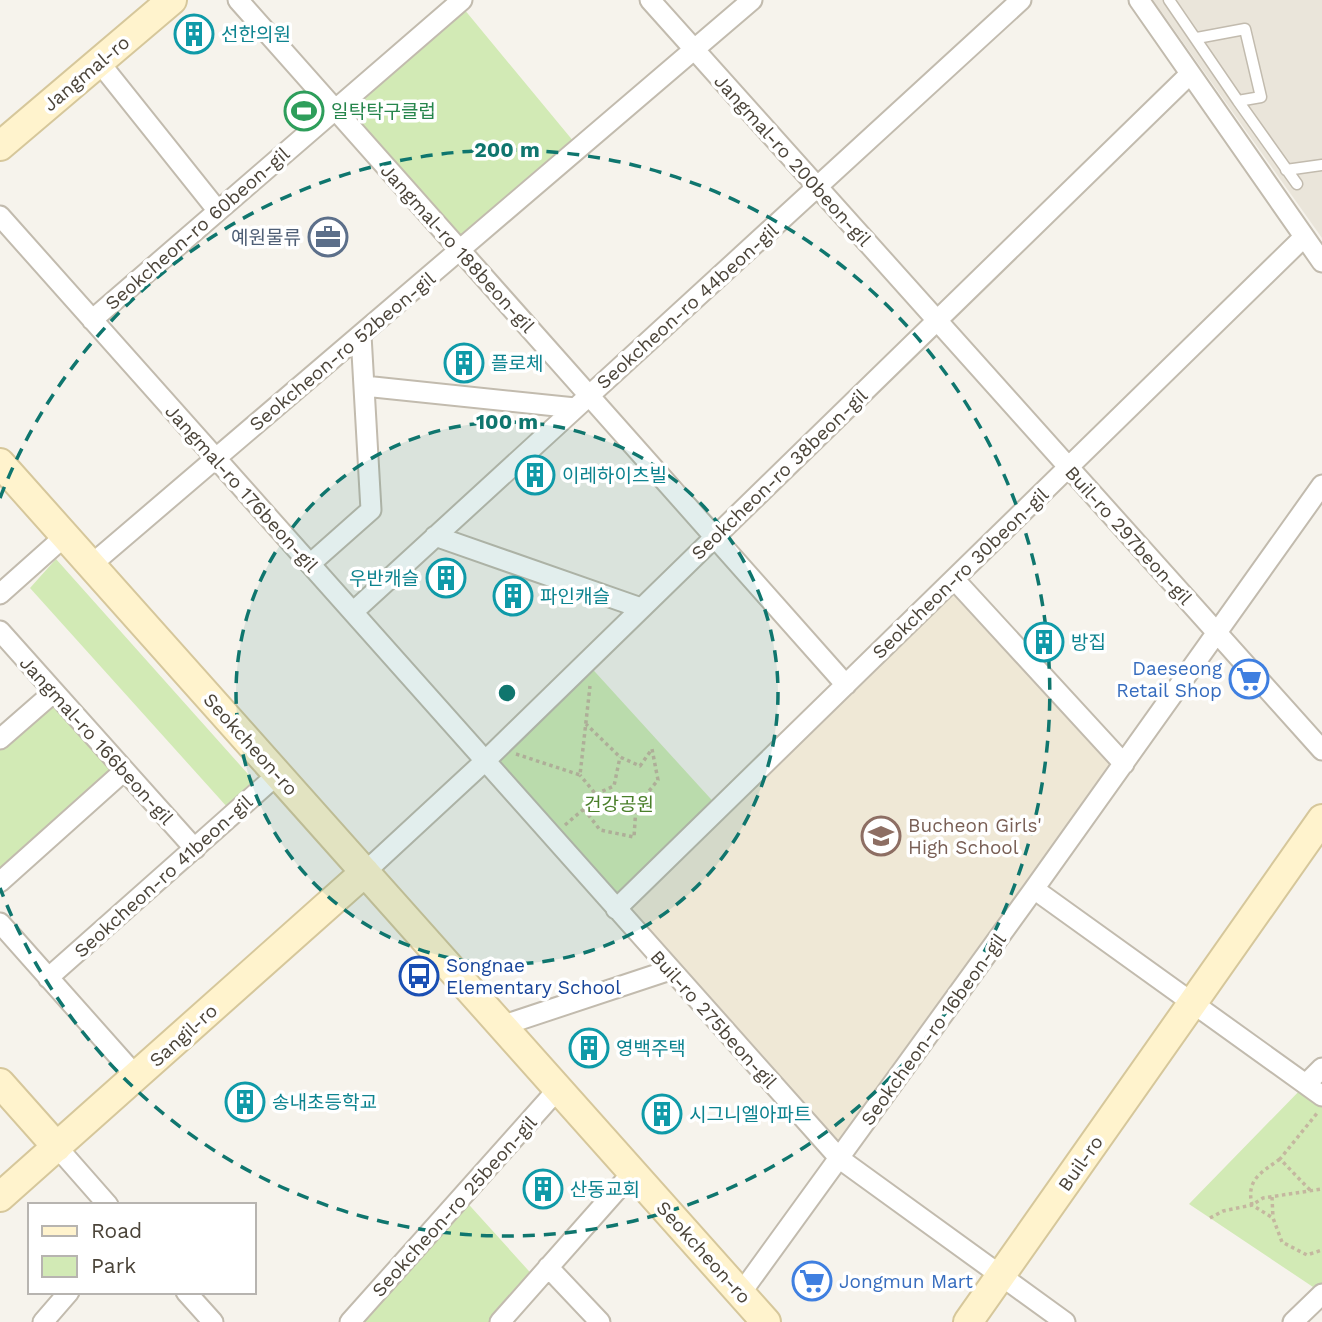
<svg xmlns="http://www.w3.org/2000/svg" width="1322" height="1322" font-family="'Work Sans','Noto Sans KR',sans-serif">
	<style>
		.residential { fill: #eae5da }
		.education { fill: #efe8d6 }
		.green { fill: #d2eab5 }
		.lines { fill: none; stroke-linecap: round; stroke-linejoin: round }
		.lane-casing { stroke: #c2bbae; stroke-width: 13 }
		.street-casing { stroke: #c2bbae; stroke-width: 23 }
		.secondary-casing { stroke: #d6c79b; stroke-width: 32 }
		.path { stroke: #c4b79f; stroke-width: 3.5; stroke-dasharray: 3.5 3.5; stroke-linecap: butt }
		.lane { stroke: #fff; stroke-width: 10 }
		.street { stroke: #fff; stroke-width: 19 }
		.secondary { stroke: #fff3cd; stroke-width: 28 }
		.ring { fill: none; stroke: #0f766e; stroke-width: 3.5; stroke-dasharray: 12 9 }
		.labels { text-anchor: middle; stroke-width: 7; stroke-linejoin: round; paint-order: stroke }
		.culture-label { font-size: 19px; fill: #0d838f; stroke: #fff; text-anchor: start }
		.street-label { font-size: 19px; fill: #4b4439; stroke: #fff }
		.leisure-label { font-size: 19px; fill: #27864d; stroke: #fff; text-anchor: start }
		.service-label { font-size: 19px; fill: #4e5e75; stroke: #fff; text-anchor: end }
		.shop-label { font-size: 19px; fill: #366cbe; stroke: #fff; text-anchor: end }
		.park-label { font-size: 19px; fill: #4a7f2a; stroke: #fff }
		.education-label { font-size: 19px; fill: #785e54; stroke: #fff; text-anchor: start }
		.transit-label { font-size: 19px; fill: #164399; stroke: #fff; text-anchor: start }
		.centre { fill: #0f766e; stroke: #fff; stroke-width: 3.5 }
		.ring-label { font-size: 21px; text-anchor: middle; font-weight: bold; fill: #0f766e; stroke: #fff; stroke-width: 7; stroke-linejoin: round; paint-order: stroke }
	</style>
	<rect width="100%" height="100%" fill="#f6f3ec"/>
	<path class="residential" d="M1153,0H1322V238Z"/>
	<path class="education" d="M954,579L1124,764L840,1159L616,909Z"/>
	<path class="green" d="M459,3L579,148L461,249L334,110Z
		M56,559L256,783L228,808L30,588Z
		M586,662L720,809L616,909L485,761Z
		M54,692L124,771L0,882V739Z
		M1306,1084L1322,1096V1293L1189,1204Z
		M462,1197L537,1280L500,1322H350Z"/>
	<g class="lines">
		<defs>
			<path id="lane" d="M1169,0L1238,101L1261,97L1245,29L1197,38
				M1238,101L1297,184
				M1286,170L1322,165"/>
			<path id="street" d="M238,0L846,685
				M650,0L1322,750
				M1139,0L1322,262
				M99,62L218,211
				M0,216L840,1159L1065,1322
				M92,320L462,0
				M364,386L575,408
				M435,536L641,608
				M310,564L371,510L361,335
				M91,565L752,0
				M954,579L1124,764
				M0,594L65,536
				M353,612L1021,0
				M0,631L195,849
				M0,739L54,692
				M365,872L485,761L1190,74
				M0,882L124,771
				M1034,889L1322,1096
				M616,909L1304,237
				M0,923L136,1076
				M48,978L278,774
				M501,1026L670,970
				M1306,1084L1322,1068
				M57,1147L108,1205
				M548,1267L600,1322
				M186,1292L213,1322
				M741,1293L1034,889L1322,485
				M43,1322L69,1292
				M350,1322L558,1089
				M500,1322L632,1173
				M1293,1322L1322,1294"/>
			<path id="secondary" d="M0,146L172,0
				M0,463L766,1322
				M0,1083L57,1147
				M0,1197L365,872
				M968,1322L1322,819"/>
		</defs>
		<use href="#lane" class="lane-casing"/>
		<use href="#street" class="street-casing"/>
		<use href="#secondary" class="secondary-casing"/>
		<path class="path" d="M516,754L580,775L590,686
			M596,794L614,786L620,757
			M584,809L600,830L634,837L636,807L658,780L652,749L640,766L620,757L586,724
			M565,825L598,797L580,775
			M1280,1159C1261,1173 1246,1179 1252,1205L1263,1198L1322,1189
			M1310,1190L1280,1159L1318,1112
			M1272,1197L1273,1218
			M1210,1218L1223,1211L1252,1205L1273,1218L1282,1242L1307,1255L1322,1250"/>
		<use href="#lane" class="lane"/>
		<use href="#street" class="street"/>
		<use href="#secondary" class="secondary"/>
	</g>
	<circle cx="507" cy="693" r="271" fill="#0f766e" fill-opacity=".12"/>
	<g class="ring">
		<circle cx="507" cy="693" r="271"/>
		<path d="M0 498A543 543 0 1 1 0 888"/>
	</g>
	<defs>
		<symbol id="building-ring" viewBox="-11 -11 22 22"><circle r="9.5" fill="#fff" stroke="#0f9aa8" stroke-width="1.5"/><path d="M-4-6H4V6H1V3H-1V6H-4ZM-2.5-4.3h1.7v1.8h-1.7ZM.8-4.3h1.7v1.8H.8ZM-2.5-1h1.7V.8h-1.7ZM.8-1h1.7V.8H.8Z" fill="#0f9aa8"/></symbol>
		<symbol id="stadium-ring" viewBox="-11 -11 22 22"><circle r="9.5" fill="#fff" stroke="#2e9e5b" stroke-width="1.5"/><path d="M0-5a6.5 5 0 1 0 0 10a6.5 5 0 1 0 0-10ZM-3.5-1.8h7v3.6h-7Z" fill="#2e9e5b"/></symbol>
		<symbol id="office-ring" viewBox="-11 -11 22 22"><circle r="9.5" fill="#fff" stroke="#5c6f8a" stroke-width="1.5"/><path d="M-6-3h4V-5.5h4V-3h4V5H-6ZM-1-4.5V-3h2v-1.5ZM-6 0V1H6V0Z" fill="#5c6f8a"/></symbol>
		<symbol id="supermarket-ring" viewBox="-11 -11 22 22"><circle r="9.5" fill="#fff" stroke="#3f7fe0" stroke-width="1.5"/><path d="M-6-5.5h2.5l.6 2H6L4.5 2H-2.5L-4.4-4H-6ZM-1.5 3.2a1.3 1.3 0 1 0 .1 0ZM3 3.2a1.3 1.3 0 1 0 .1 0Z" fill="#3f7fe0"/></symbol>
		<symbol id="school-ring" viewBox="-11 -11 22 22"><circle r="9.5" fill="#fff" stroke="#8d6e63" stroke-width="1.5"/><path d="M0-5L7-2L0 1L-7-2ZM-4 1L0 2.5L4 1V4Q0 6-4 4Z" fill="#8d6e63"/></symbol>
		<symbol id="bus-ring" viewBox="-11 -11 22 22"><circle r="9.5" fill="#fff" stroke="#1a4fb4" stroke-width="1.5"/><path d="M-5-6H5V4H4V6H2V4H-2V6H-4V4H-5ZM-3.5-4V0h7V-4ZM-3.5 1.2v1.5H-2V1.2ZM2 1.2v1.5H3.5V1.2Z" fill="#1a4fb4"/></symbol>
	</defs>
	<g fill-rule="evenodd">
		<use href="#building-ring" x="172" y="12" width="44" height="44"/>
		<use href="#stadium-ring" x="282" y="89" width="44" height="44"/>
		<use href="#office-ring" x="306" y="215" width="44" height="44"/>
		<use href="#building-ring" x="442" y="341" width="44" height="44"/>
		<use href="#building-ring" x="513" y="453" width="44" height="44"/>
		<use href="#building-ring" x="424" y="556" width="44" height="44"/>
		<use href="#building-ring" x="491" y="574" width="44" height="44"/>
		<use href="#building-ring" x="1022" y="620" width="44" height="44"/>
		<use href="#supermarket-ring" x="1227" y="657" width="44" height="44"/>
		<use href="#school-ring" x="859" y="814" width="44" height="44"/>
		<use href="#bus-ring" x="397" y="954" width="44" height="44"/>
		<use href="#building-ring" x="567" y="1026" width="44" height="44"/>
		<use href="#building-ring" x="223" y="1080" width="44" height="44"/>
		<use href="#building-ring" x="640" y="1092" width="44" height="44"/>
		<use href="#building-ring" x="521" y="1167" width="44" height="44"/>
		<use href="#supermarket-ring" x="790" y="1259" width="44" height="44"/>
	</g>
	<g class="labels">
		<g class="culture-label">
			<text x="221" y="41">선한의원</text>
			<text x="491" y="370">플로체</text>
			<text x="562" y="482">이레하이츠빌</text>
			<text x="419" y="585" text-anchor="end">우반캐슬</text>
			<text x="540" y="603">파인캐슬</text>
			<text x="1071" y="649">방집</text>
			<text x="616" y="1055">영백주택</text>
			<text x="272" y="1109">송내초등학교</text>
			<text x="689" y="1121">시그니엘아파트</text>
			<text x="570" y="1196">산동교회</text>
		</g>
		<g class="street-label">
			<text transform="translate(86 73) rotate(-40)" y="7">Jangmal-ro</text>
			<text transform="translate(793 160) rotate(48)" y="7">Jangmal-ro 200beon-gil</text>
			<text transform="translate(197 228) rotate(-41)" y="7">Seokcheon-ro 60beon-gil</text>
			<text transform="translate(458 248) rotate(48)" y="7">Jangmal-ro 188beon-gil</text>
			<text transform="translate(687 306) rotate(-42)" y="7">Seokcheon-ro 44beon-gil</text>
			<text transform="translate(342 351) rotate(-40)" y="7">Seokcheon-ro 52beon-gil</text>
			<text transform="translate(779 474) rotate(-44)" y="7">Seokcheon-ro 38beon-gil</text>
			<text transform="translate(242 488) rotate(48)" y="7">Jangmal-ro 176beon-gil</text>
			<text transform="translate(1129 535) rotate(48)" y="7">Buil-ro 297beon-gil</text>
			<text transform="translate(960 573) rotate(-44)" y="7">Seokcheon-ro 30beon-gil</text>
			<text transform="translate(97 740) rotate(48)" y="7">Jangmal-ro 166beon-gil</text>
			<text transform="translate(251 744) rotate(48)" y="7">Seokcheon-ro</text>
			<text transform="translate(163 876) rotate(-42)" y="7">Seokcheon-ro 41beon-gil</text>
			<text transform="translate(714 1019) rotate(48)" y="7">Buil-ro 275beon-gil</text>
			<text transform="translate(933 1029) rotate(-54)" y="7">Seokcheon-ro 16beon-gil</text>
			<text transform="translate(183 1035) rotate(-42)" y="7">Sangil-ro</text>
			<text transform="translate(1080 1163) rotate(-55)" y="7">Buil-ro</text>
			<text transform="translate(454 1206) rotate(-48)" y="7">Seokcheon-ro 25beon-gil</text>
			<text transform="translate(704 1252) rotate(48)" y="7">Seokcheon-ro</text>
		</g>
		<g class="leisure-label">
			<text x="331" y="118">일탁탁구클럽</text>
		</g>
		<g class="service-label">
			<text x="301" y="244">예원물류</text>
		</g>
		<g class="shop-label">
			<text x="1222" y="675">Daeseong<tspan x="1222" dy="22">Retail Shop</tspan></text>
			<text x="839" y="1288" text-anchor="start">Jongmun Mart</text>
		</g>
		<g class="park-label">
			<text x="619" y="811">건강공원</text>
		</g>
		<g class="education-label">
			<text x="908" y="832">Bucheon Girls'<tspan x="908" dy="22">High School</tspan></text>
		</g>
		<g class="transit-label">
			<text x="446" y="972">Songnae<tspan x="446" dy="22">Elementary School</tspan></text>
		</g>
	</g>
	<circle cx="507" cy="693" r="10" class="centre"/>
	<g class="ring-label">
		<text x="507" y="157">200 m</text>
		<text x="507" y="429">100 m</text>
	</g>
	<rect x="28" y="1203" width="228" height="91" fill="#ffffff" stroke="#b7b4b0" stroke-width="2"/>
	<rect x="42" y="1226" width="35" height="10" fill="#fff3cd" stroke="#b7b4b0" stroke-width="2"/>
	<text x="91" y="1238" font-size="21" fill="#4b4439">Road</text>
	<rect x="42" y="1256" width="35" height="21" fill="#d2eab5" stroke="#b7b4b0" stroke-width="2"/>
	<text x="91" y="1273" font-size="21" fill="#4b4439">Park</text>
</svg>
